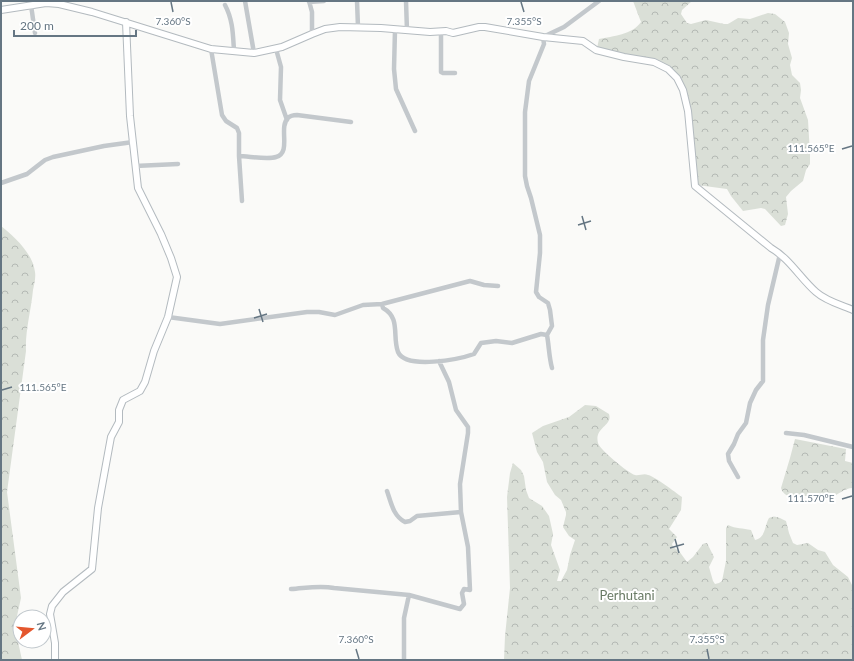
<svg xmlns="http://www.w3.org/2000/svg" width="854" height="661" font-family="Lato,sans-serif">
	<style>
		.forest { fill: url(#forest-crowns) }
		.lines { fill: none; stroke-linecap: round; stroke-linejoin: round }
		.secondary-casing { stroke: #b3babf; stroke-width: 8 }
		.street { stroke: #c3c8cc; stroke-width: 4.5 }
		.secondary { stroke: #fff; stroke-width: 6 }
		.ticks { fill: none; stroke: #657683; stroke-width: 1.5 }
		.labels { text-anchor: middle; stroke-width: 4; stroke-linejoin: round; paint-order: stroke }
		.park-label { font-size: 13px; fill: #687a64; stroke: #fff }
		.ticks-label { font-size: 10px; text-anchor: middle; fill: #657683; stroke: #fff; stroke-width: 4; stroke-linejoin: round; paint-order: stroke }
	</style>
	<defs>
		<pattern id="forest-crowns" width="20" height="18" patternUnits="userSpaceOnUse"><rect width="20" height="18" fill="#dadfd7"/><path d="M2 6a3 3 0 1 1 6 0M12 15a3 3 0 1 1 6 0" fill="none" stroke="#b4b9b4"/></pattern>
	</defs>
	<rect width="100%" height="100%" fill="#fafaf8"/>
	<path class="forest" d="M633,1H692L682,10L681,14L687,23L691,24L706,20L724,24H728L738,18L750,19L768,13L775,14L785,22L789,33L788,44L792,58L790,65L792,75L800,83L801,90L800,98L808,120L810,154V164L806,170L803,181L791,191L786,197L788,214L785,225L781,226L765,209L761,208L743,211L731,196L727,189L697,185L684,90L669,68L597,48L599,39C613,36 632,35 641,22Z
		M1,226C15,237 33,254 35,272C36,278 34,285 33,290C31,311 25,331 26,351L7,492L21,598L17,616V637L22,660H1Z
		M585,405L596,406L609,414C613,426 594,427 598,443C599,449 628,473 635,475C639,476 644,473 648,475C654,476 675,492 682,497L681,510L669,529L677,537L672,544L673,547L679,551L687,562L693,557L703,544L707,543L714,557L709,567L713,581L715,584L719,583L722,581L726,561V528L728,525C736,529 743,528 751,530L755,540C766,537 764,527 769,518C775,515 780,518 786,521L789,533L793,543L797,545L808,543L818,550L825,552L833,565L848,577L853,587V660H504L505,636L510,588L507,497L510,473L513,463L521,470L524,476L526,490L529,498L542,506L549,516L553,534L551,545L560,570L557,581H561L567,570L570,555L575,540L569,536L563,527L566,515V512L561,500L555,495L547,482L543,462L537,452L532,433L543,426L569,417Z
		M795,439L846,449L845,461L853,463V488C844,488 838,495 830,498C826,500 813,497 808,496C799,495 785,501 781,488L790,458Z"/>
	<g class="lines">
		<defs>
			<path id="secondary" d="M1,10L46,3L59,4L92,12L211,49L254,53L282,47L312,34L325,29L340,27L381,28L430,32L446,31L453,33L479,27H485L543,37L583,41L596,50L624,57L654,62L668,69L677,78L683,90L688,111L695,186L771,248C790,259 800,278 816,292C826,301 841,305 853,310
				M55,660V643L50,614L52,606L63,592L92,569L98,508L111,437L119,422V410L123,400L140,391L145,382L154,351L168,317L177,277L171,258L161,234L138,188L130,116L126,22"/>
		</defs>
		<use href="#secondary" class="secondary-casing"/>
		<path class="street" d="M245,1L254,53
			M309,1L312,12V34
			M357,1L358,27
			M406,1L407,31
			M309,2L324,1
			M31,5L35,33
			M225,5C233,20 233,35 234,51
			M395,30L394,69L396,89L415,131
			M441,31V72L443,73H455
			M545,36L564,27L599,1
			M543,37L544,44L529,81L525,112V176L527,186L531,198L540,235V253L536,292L539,297L548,303L550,310L552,326L547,335
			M211,49L222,115L226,121L237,128L239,133V156L242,201
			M276,49L281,67L280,100L287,120
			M239,156C248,156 267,160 276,157C292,153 278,127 288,118C290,116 294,115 297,115L351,122
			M135,166L178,164
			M1,183L27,174L45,160L53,157L104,146L133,142
			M382,304L383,308C401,318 392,336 398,352C406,370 460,359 474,354L481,343L496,341L512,343L541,334L547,335C549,346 549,357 552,368
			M168,317L220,324L307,312H319L335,315L363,305L382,304L470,281L484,285L498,286
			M786,433L804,435L853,447
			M738,477L729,461L728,454L734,444L738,434L746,423L750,403L756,390L763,381V340L768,305L780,254
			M387,491C391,502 393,516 405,522L410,521L417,516L461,512
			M291,589C306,588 320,585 334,588L409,595L460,609L464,604L462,593L464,589L470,590L468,547L461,512L460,484L468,433V427L456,410L449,382L439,361
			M404,660V618L409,595"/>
		<use href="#secondary" class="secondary"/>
	</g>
	<path class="ticks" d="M171,2L173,12M521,2L524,12M842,149L852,146M582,216L586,230M578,225L591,221M259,309L263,322M254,318L267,314M2,390L12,387M842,499L852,496M675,539L679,553M670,548L684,544M356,649L359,659M707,649L709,659"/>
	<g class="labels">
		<g class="park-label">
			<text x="627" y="600">Perhutani</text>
		</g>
	</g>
	<g class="ticks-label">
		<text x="173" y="25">7.360°S</text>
		<text x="524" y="25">7.355°S</text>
		<text x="811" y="152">111.565°E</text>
		<text x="43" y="391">111.565°E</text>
		<text x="811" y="502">111.570°E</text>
		<text x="356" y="643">7.360°S</text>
		<text x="707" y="643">7.355°S</text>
	</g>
	<rect width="854" height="661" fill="none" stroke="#657683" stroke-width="4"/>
	<g transform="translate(32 629) rotate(74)"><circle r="19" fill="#ffffff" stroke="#c1c8cd"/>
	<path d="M0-3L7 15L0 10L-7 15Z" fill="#e4572e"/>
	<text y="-6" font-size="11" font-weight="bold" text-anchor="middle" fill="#657683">N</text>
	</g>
	<path d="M14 30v6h122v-6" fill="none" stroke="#657683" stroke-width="2"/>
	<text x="20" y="30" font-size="12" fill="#657683" stroke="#ffffff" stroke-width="3" paint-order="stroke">200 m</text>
</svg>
